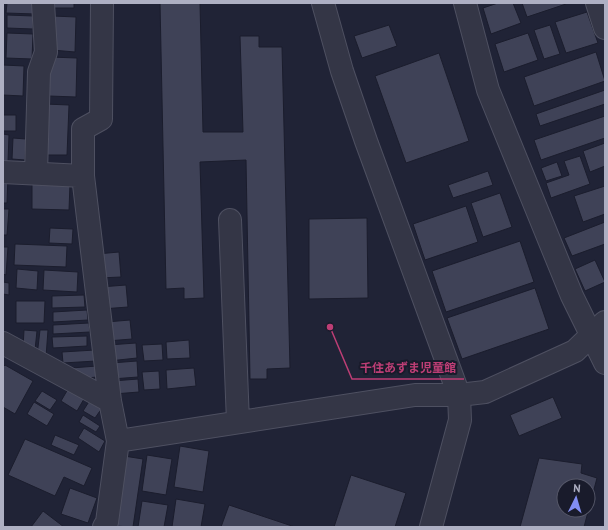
<svg xmlns="http://www.w3.org/2000/svg" width="608" height="530" font-family="'PT Sans','Noto Sans JP',sans-serif">
	<style>
		.building { fill: #3f4257; stroke: #1b1d2d; fill-rule: evenodd }
		.lines { fill: none; stroke-linecap: round; stroke-linejoin: round }
		.minor-casing { stroke: #4e5061; stroke-width: 24 }
		.minor { stroke: #343646; stroke-width: 22 }
		.leader { fill: none; stroke: #bd3e75; stroke-width: 1.5 }
		.callout-dot { fill: #bd3e75; stroke: #191b2b; stroke-width: 1.5 }
		.callout-label { font-size: 12px; text-anchor: middle; font-weight: bold; fill: #bd3e75; stroke: #191b2b; stroke-width: 4; stroke-linejoin: round; paint-order: stroke }
	</style>
	<rect width="100%" height="100%" fill="#202336"/>
	<path class="building" d="M7,3H35V14L6,13Z
		M51,3H74V8H51Z
		M160,3H200L203,132H243L240,36H259V47H282L290,368L267,369V379H250L246,160L200,162L204,298L184,299V288L166,289Z
		M498,3H513L521,23L491,34L483,8Z
		M522,3H565L566,4L527,17Z
		M587,12L598,43L566,53L555,22Z
		M7,15L33,16V29L7,28Z
		M53,16L76,17L75,52L52,50Z
		M389,25L397,46L362,58L354,36Z
		M550,25L560,54L544,59L534,30Z
		M7,33L33,34L32,59L6,58Z
		M528,33L538,60L504,72L495,44Z
		M596,52L605,81L534,106L524,77Z
		M439,53L469,141L406,163L375,76Z
		M50,57L77,58L76,97L49,96Z
		M3,65L24,66L23,96L3,95Z
		M605,90V104L540,126L536,114Z
		M45,104L69,105L67,155H44Z
		M3,115H16V131H3Z
		M605,116V138L541,160L534,140Z
		M3,134L9,135L8,162H3Z
		M13,138L26,139L25,160L12,159Z
		M605,143V166L590,172L583,151Z
		M580,156L590,184L551,198L546,183L569,175L564,161Z
		M557,162L562,176L546,181L541,168Z
		M488,171L493,185L453,198L448,185Z
		M3,176H8L7,203H3Z
		M32,183L70,184L69,210L32,209Z
		M605,186V214L583,222L574,196Z
		M500,193L512,227L483,237L471,203Z
		M466,206L478,242L425,260L413,224Z
		M3,209H9L7,235H3Z
		M367,218L368,298L309,299V219Z
		M605,222V244L572,256L564,238Z
		M50,228L73,229L72,244L49,243Z
		M520,241L534,282L446,312L432,271Z
		M15,244L67,246L66,267L14,265Z
		M3,247H8L6,275L3,274Z
		M119,252L121,277L99,278L97,254Z
		M595,260L605,282L585,291L575,269Z
		M17,269L38,271L37,290L16,288Z
		M44,270L78,272L77,292L43,290Z
		M3,282L9,283V295L3,294Z
		M126,285L128,307L102,309L100,287Z
		M535,288L549,329L462,359L447,318Z
		M84,295L85,307L52,308V296Z
		M16,301H45L44,323H16Z
		M87,310L88,320L53,322V312Z
		M130,320L132,339L107,341L106,322Z
		M89,323L90,332L53,334V325Z
		M24,330L37,331L35,350L23,348Z
		M40,330H48L46,357L37,356Z
		M87,336V346L53,348L52,337Z
		M189,340L190,358L167,359L166,342Z
		M136,343L137,358L109,361L108,345Z
		M162,344L163,360L144,361L142,345Z
		M95,350L96,361L63,363L62,352Z
		M137,361L138,377L112,379L111,363Z
		M5,365L33,381L15,414L3,407V367Z
		M97,366L98,377L72,379L71,368Z
		M194,368L196,386L167,389L166,370Z
		M159,371L160,389L144,390L142,372Z
		M138,379L139,392L114,394L113,381Z
		M68,389L84,399L77,411L61,401Z
		M42,391L57,400L50,410L35,401Z
		M553,397L562,418L519,436L510,415Z
		M90,400L102,408L95,418L83,411Z
		M34,402L54,414L47,426L27,414Z
		M83,415L100,426L96,432L79,422Z
		M84,428L105,441L99,452L78,438Z
		M55,435L79,445L74,455L51,445Z
		M25,439L92,468L84,486L64,477L55,496L8,475Z
		M180,446L209,451L203,492L174,487Z
		M147,455L172,459L166,495L142,491Z
		M124,456L143,459L133,527L113,526Z
		M539,458L582,464L581,473L597,478L584,527H520ZM564,486H588V510H564Z
		M351,475L406,493L395,527H334Z
		M70,488L97,498L88,523L61,514Z
		M176,499L205,504L201,527H172Z
		M142,501L168,505L164,527H138Z
		M229,505L295,527H221Z
		M43,511L64,527H31Z"/>
	<g class="lines">
		<defs>
			<path id="minor" d="M102,3L101,119L83,129V176L110,401L118,441L107,522L104,527
				M323,3L342,71L366,141L459,395L460,420L431,527
				M465,3L488,90L572,296L605,363
				M597,3L605,28
				M3,172L83,176
				M36,173L39,72L46,52L43,3
				M230,220L238,422
				M3,343L110,401
				M118,441L415,395H459L485,392L575,351L605,322"/>
		</defs>
		<use href="#minor" class="minor-casing"/>
		<use href="#minor" class="minor"/>
	</g>
	<path class="leader" d="M330 327L352 379H464"/>
	<circle class="callout-dot" cx="330" cy="327" r="4"/>
	<g class="callout-label">
		<text x="408" y="372">千住あずま児童館</text>
	</g>
	<rect width="608" height="530" fill="none" stroke="#aeb0c3" stroke-width="8"/>
	<g transform="translate(576 498) rotate(5)"><circle r="19" fill="#191b2b" stroke="#555768"/>
	<path d="M0-3L7 15L0 10L-7 15Z" fill="#828ef3"/>
	<text y="-6" font-size="11" font-weight="bold" text-anchor="middle" fill="#aeb0c3">N</text>
	</g>
</svg>
